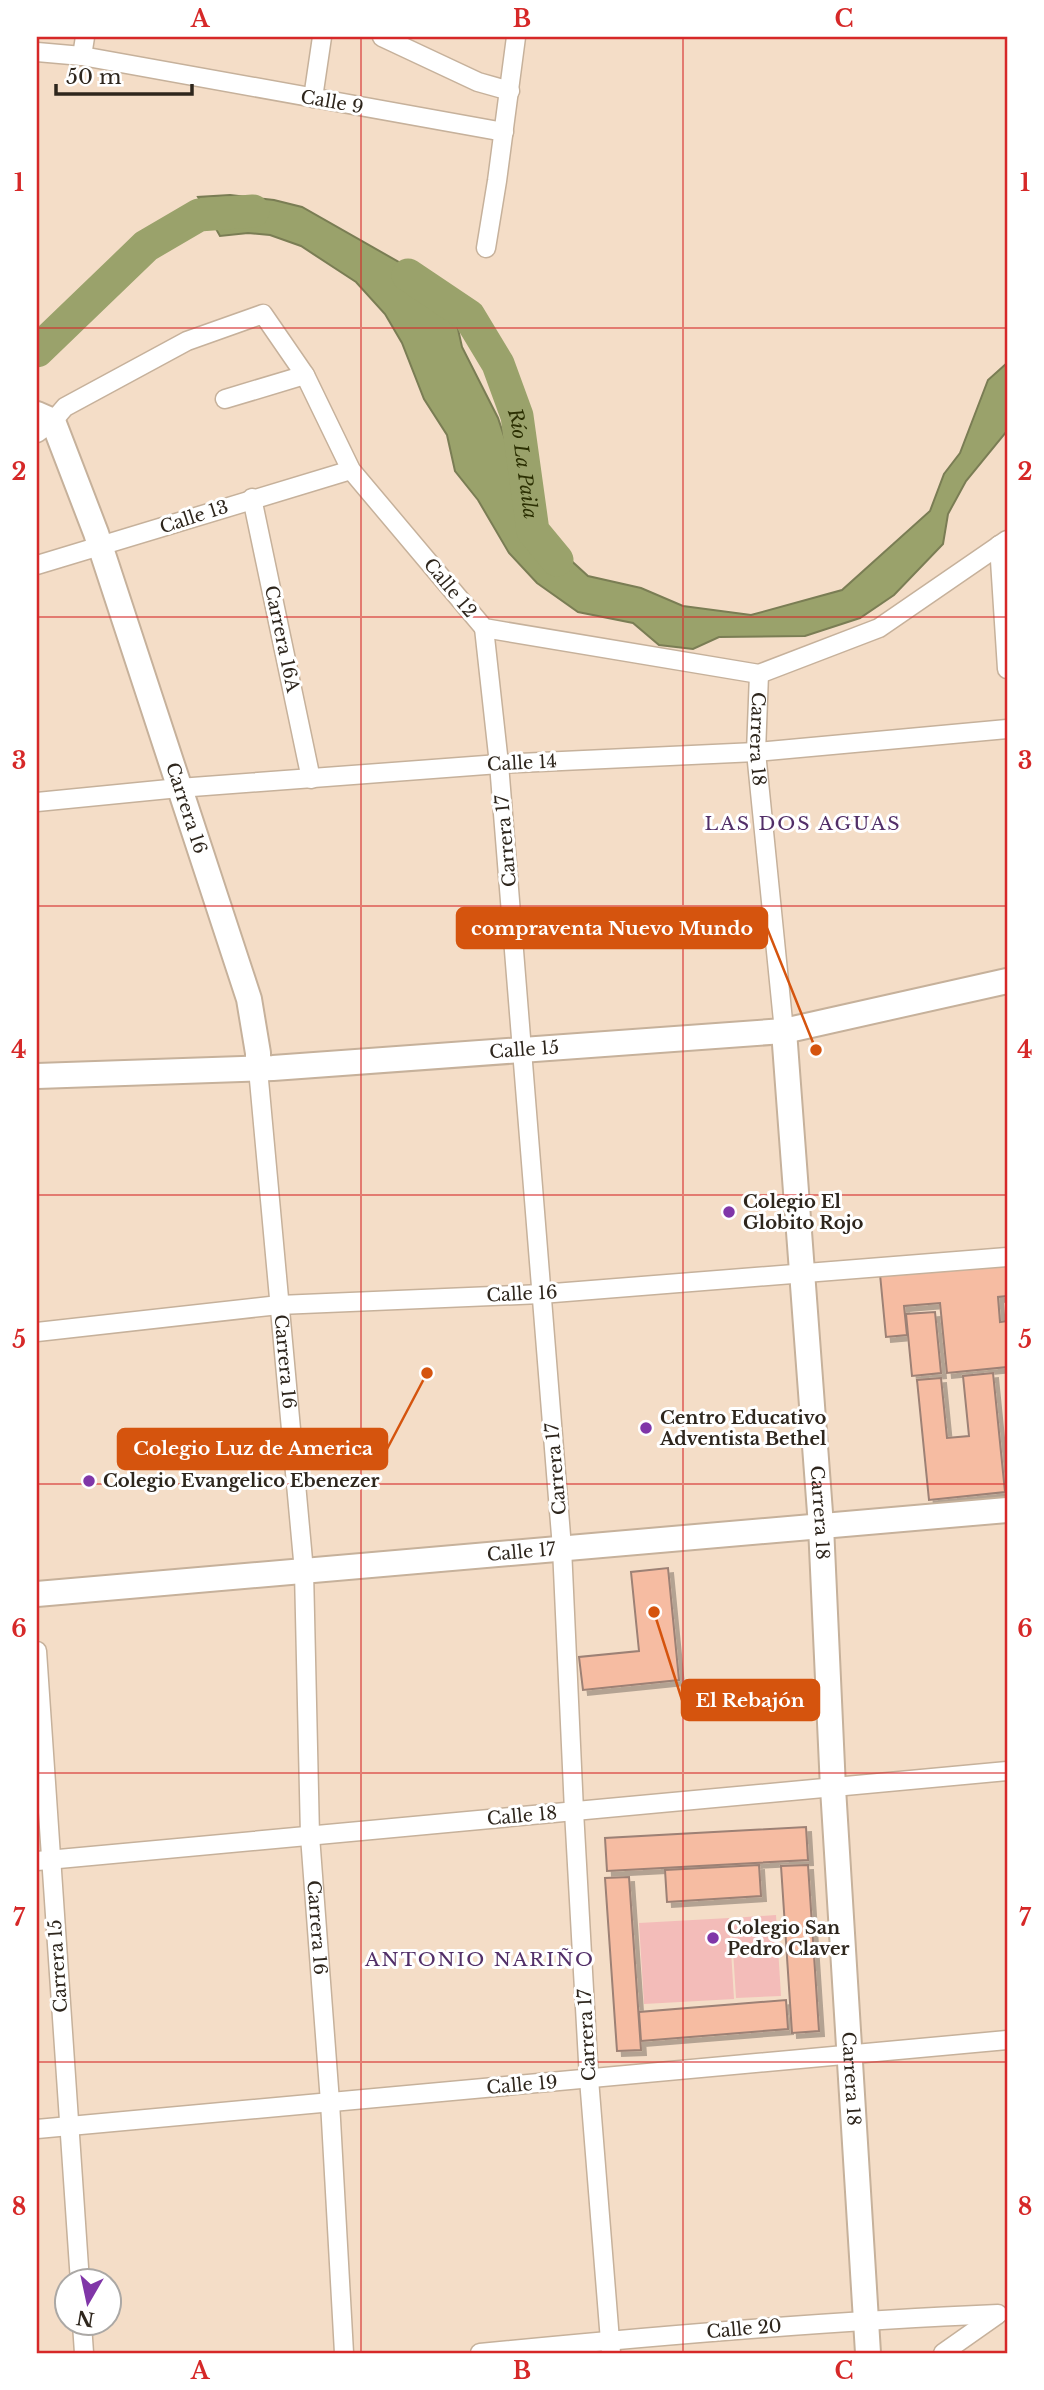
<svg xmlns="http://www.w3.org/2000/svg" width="1044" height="2390" font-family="'Libre Baskerville',serif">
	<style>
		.green { fill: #f3bcb9 }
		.water { fill: #9aa26b; stroke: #7a7d54; stroke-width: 2 }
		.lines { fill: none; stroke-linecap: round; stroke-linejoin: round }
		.river { stroke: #9aa26b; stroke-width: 33 }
		.building { fill: #f6bca2; stroke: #9d8175; stroke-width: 2; filter: url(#shadow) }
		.street-casing { stroke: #c6b19b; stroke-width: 21 }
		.secondary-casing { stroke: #c6b19b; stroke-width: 28 }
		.street { stroke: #fff; stroke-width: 18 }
		.secondary { stroke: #fff; stroke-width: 24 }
		.grid { fill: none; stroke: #d62828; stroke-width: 2; stroke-opacity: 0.55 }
		.poi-dot { fill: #8036a8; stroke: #fff; stroke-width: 2.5 }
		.labels { text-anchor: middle; stroke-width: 6; stroke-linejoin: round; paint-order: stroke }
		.street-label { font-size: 18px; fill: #2e261d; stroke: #fff }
		.poi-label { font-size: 18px; font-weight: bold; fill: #2e261d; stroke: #fff; text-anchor: start }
		.water-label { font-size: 19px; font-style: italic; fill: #2c3003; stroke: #fff }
		.neighbourhood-label { font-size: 19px; letter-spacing: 2px; fill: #522f68; stroke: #fff }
		.leader { fill: none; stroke: #d5540e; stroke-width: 2.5 }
		.callout-dot { fill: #d5540e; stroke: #fff; stroke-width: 2.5 }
		.callout { fill: #d5540e; stroke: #d5540e; stroke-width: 2.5 }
		.callout-label { font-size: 19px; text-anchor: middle; font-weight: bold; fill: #fff }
		.neatline { fill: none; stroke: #d62828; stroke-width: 2.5 }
		.grid-label { font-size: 23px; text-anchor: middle; font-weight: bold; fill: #d62828 }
	</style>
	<defs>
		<filter id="shadow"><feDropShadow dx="5" dy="5" stdDeviation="0" flood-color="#0004"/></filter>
	</defs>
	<rect width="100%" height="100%" fill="#f4ddc7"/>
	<path class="green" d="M776,1915L781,1996L736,1998L731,1918Z
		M729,1918L734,1999L644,2004L639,1923Z"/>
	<path class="water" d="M230,195L274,200L302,207L427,278L454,311L462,347L498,418L513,463L516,494L531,524L588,576L641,588L683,606L751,615L842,590L930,511L944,474L960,453L988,380L1007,363V431L966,481L948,514L943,544L894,595L860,618L805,636L719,637L693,649L659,645L633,623L578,612L537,583L509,553L478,500L455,471L447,435L424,399L402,343L385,314L356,282L301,246L270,235L248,233L220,236L198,197Z"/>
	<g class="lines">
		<g class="river">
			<path id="s1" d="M408,275L469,316L498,364L517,416L533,531L557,560"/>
			<path d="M37,351L146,246L199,215L253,211"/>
		</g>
	</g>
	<path class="building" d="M1007,1262V1296L998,1297L1000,1322L1007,1321V1367L947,1373L940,1303L904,1306L907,1335L886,1337L880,1274Z
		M935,1312L941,1373L912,1376L906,1314Z
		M993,1373L1005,1492L929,1500L917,1380L941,1378L947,1438L969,1436L963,1376Z
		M668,1568L679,1680L583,1690L579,1657L639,1651L631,1572Z
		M806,1827L808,1860L607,1871L605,1838Z
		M759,1865L761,1896L667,1902L665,1870Z
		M808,1865L819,2031L792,2033L781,1866Z
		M629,1877L641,2050L617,2051L605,1878Z
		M786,2000L788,2029L641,2041L639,2012Z"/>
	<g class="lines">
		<defs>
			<g id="street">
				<path d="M382,37L478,82L510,91"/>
				<path d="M37,52L82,56L504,132"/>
				<path d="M82,56L85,37"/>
				<path d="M313,98L322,37"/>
				<path d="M486,248L497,181L516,37"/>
				<path d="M225,399L305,375"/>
				<path d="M37,433L53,421L65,407L187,341L263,314L305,375L351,470L484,628L759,674L879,628L1007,540"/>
				<path d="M252,498L311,779"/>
				<path d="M999,545L1007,669"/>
				<path d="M37,565L351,470"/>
				<path d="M484,628L499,764L562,1548L574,1811L589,2079L611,2353"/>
				<path id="s2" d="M759,674L756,752L784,1031"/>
				<path d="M37,802L179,788L499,764L756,752L1007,729"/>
				<path id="s3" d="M258,1069L304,1571L310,1836L330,2102L344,2353"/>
				<path d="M37,1332L279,1305L541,1294L1007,1257"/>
				<path d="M37,1651L80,2282"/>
				<path d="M37,1861L1007,1771"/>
				<path d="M37,2129L1007,2040"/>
				<path d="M82,2324L84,2353"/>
				<path d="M480,2353C652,2336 825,2321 998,2314"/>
				<path d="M943,2353L997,2315"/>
			</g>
			<g id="secondary">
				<path id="s4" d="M37,414L53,421L96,533L249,999L258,1053V1069"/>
				<path id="s5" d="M784,1031L821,1526L833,1788L868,2353"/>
				<path id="s6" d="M37,1076L273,1068L784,1031L1007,981"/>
				<path id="s7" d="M37,1594L1007,1510"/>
			</g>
		</defs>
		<use href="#street" class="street-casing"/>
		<use href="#secondary" class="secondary-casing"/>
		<use href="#street" class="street"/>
		<use href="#secondary" class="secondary"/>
	</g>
	<path class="grid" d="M361,37V2353M683,37V2353M37,328H1007M37,617H1007M37,906H1007M37,1195H1007M37,1484H1007M37,1773H1007M37,2062H1007"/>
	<g class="poi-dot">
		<circle cx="729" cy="1212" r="7"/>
		<circle cx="646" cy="1428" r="7"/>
		<circle cx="89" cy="1481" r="7"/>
		<circle cx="713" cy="1938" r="7"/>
	</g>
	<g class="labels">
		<g class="street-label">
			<text transform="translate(332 102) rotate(10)" y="6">Calle 9</text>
			<text transform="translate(194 517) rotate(-18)" y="6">Calle 13</text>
			<text transform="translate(450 588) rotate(50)" y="6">Calle 12</text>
			<text transform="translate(282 639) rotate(78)" y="6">Carrera 16A</text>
			<text dy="6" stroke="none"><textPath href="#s2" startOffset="65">Carrera 18</textPath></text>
			<text transform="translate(522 763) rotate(-3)" y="6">Calle 14</text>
			<text dy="6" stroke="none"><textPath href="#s4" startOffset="427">Carrera 16</textPath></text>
			<text transform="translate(506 841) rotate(-95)" y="6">Carrera 17</text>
			<text dy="6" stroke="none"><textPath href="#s6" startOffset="488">Calle 15</textPath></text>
			<text transform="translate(522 1294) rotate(-3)" y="6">Calle 16</text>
			<text dy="6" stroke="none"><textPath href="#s3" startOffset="294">Carrera 16</textPath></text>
			<text transform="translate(556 1469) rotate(-95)" y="6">Carrera 17</text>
			<text dy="6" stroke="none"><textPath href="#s5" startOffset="483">Carrera 18</textPath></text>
			<text dy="6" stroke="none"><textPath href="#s7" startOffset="486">Calle 17</textPath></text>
			<text transform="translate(522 1816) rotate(-5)" y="6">Calle 18</text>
			<text dy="6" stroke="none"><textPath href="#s3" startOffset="861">Carrera 16</textPath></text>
			<text transform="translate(58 1966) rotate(-94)" y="6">Carrera 15</text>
			<text transform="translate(587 2035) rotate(-93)" y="6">Carrera 17</text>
			<text dy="6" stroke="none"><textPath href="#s5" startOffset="1050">Carrera 18</textPath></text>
			<text transform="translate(522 2085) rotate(-5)" y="6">Calle 19</text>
			<text transform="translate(744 2329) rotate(-5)" y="6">Calle 20</text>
		</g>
		<g class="poi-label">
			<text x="743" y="1208">Colegio El<tspan x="743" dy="21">Globito Rojo</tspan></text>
			<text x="660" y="1424">Centro Educativo<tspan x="660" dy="21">Adventista Bethel</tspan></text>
			<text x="103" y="1487">Colegio Evangelico Ebenezer</text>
			<text x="727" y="1934">Colegio San<tspan x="727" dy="21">Pedro Claver</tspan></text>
		</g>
		<g class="water-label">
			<text dy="7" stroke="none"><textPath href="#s1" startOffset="233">Río La Paila</textPath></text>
		</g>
		<g class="neighbourhood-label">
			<text x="803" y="830">LAS DOS AGUAS</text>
			<text x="480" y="1966">ANTONIO NARIÑO</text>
		</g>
	</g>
	<path class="leader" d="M816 1050L767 928M427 1373L387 1449M654 1612L682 1700"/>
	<g class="callout-dot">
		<circle cx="816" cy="1050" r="7"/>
		<circle cx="427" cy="1373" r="7"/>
		<circle cx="654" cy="1612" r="7"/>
	</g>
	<g class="callout">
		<rect x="457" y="908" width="310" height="40" rx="7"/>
		<rect x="118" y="1429" width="269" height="40" rx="7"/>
		<rect x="682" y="1680" width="137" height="40" rx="7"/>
	</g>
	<g class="callout-label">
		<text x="612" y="935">compraventa Nuevo Mundo</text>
		<text x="253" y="1455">Colegio Luz de America</text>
		<text x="750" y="1707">El Rebajón</text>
	</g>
	<rect width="1044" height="2390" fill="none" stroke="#ffffff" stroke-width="77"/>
	<g transform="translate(88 2302) rotate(189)"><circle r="33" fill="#ffffff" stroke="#aba8a5" stroke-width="2"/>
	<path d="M0-5L12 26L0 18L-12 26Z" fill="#8036a8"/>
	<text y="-10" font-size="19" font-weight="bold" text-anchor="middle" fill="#2e261d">N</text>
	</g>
	<path d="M56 84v10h136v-10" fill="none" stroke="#2e261d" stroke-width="3.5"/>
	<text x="66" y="84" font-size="21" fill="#2e261d" stroke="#ffffff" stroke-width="5" paint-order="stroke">50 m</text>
	<rect x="38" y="38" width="968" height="2314" class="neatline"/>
	<g class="grid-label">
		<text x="200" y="27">A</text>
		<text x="522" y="27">B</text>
		<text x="844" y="27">C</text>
		<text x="19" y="191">1</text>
		<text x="1025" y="191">1</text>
		<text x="19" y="480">2</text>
		<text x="1025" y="480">2</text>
		<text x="19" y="769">3</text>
		<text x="1025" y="769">3</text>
		<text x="19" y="1058">4</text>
		<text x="1025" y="1058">4</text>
		<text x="19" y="1348">5</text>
		<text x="1025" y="1348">5</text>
		<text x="19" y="1637">6</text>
		<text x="1025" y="1637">6</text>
		<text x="19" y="1926">7</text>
		<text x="1025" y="1926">7</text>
		<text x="19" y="2215">8</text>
		<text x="1025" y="2215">8</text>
		<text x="200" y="2379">A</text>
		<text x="522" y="2379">B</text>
		<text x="844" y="2379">C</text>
	</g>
</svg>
